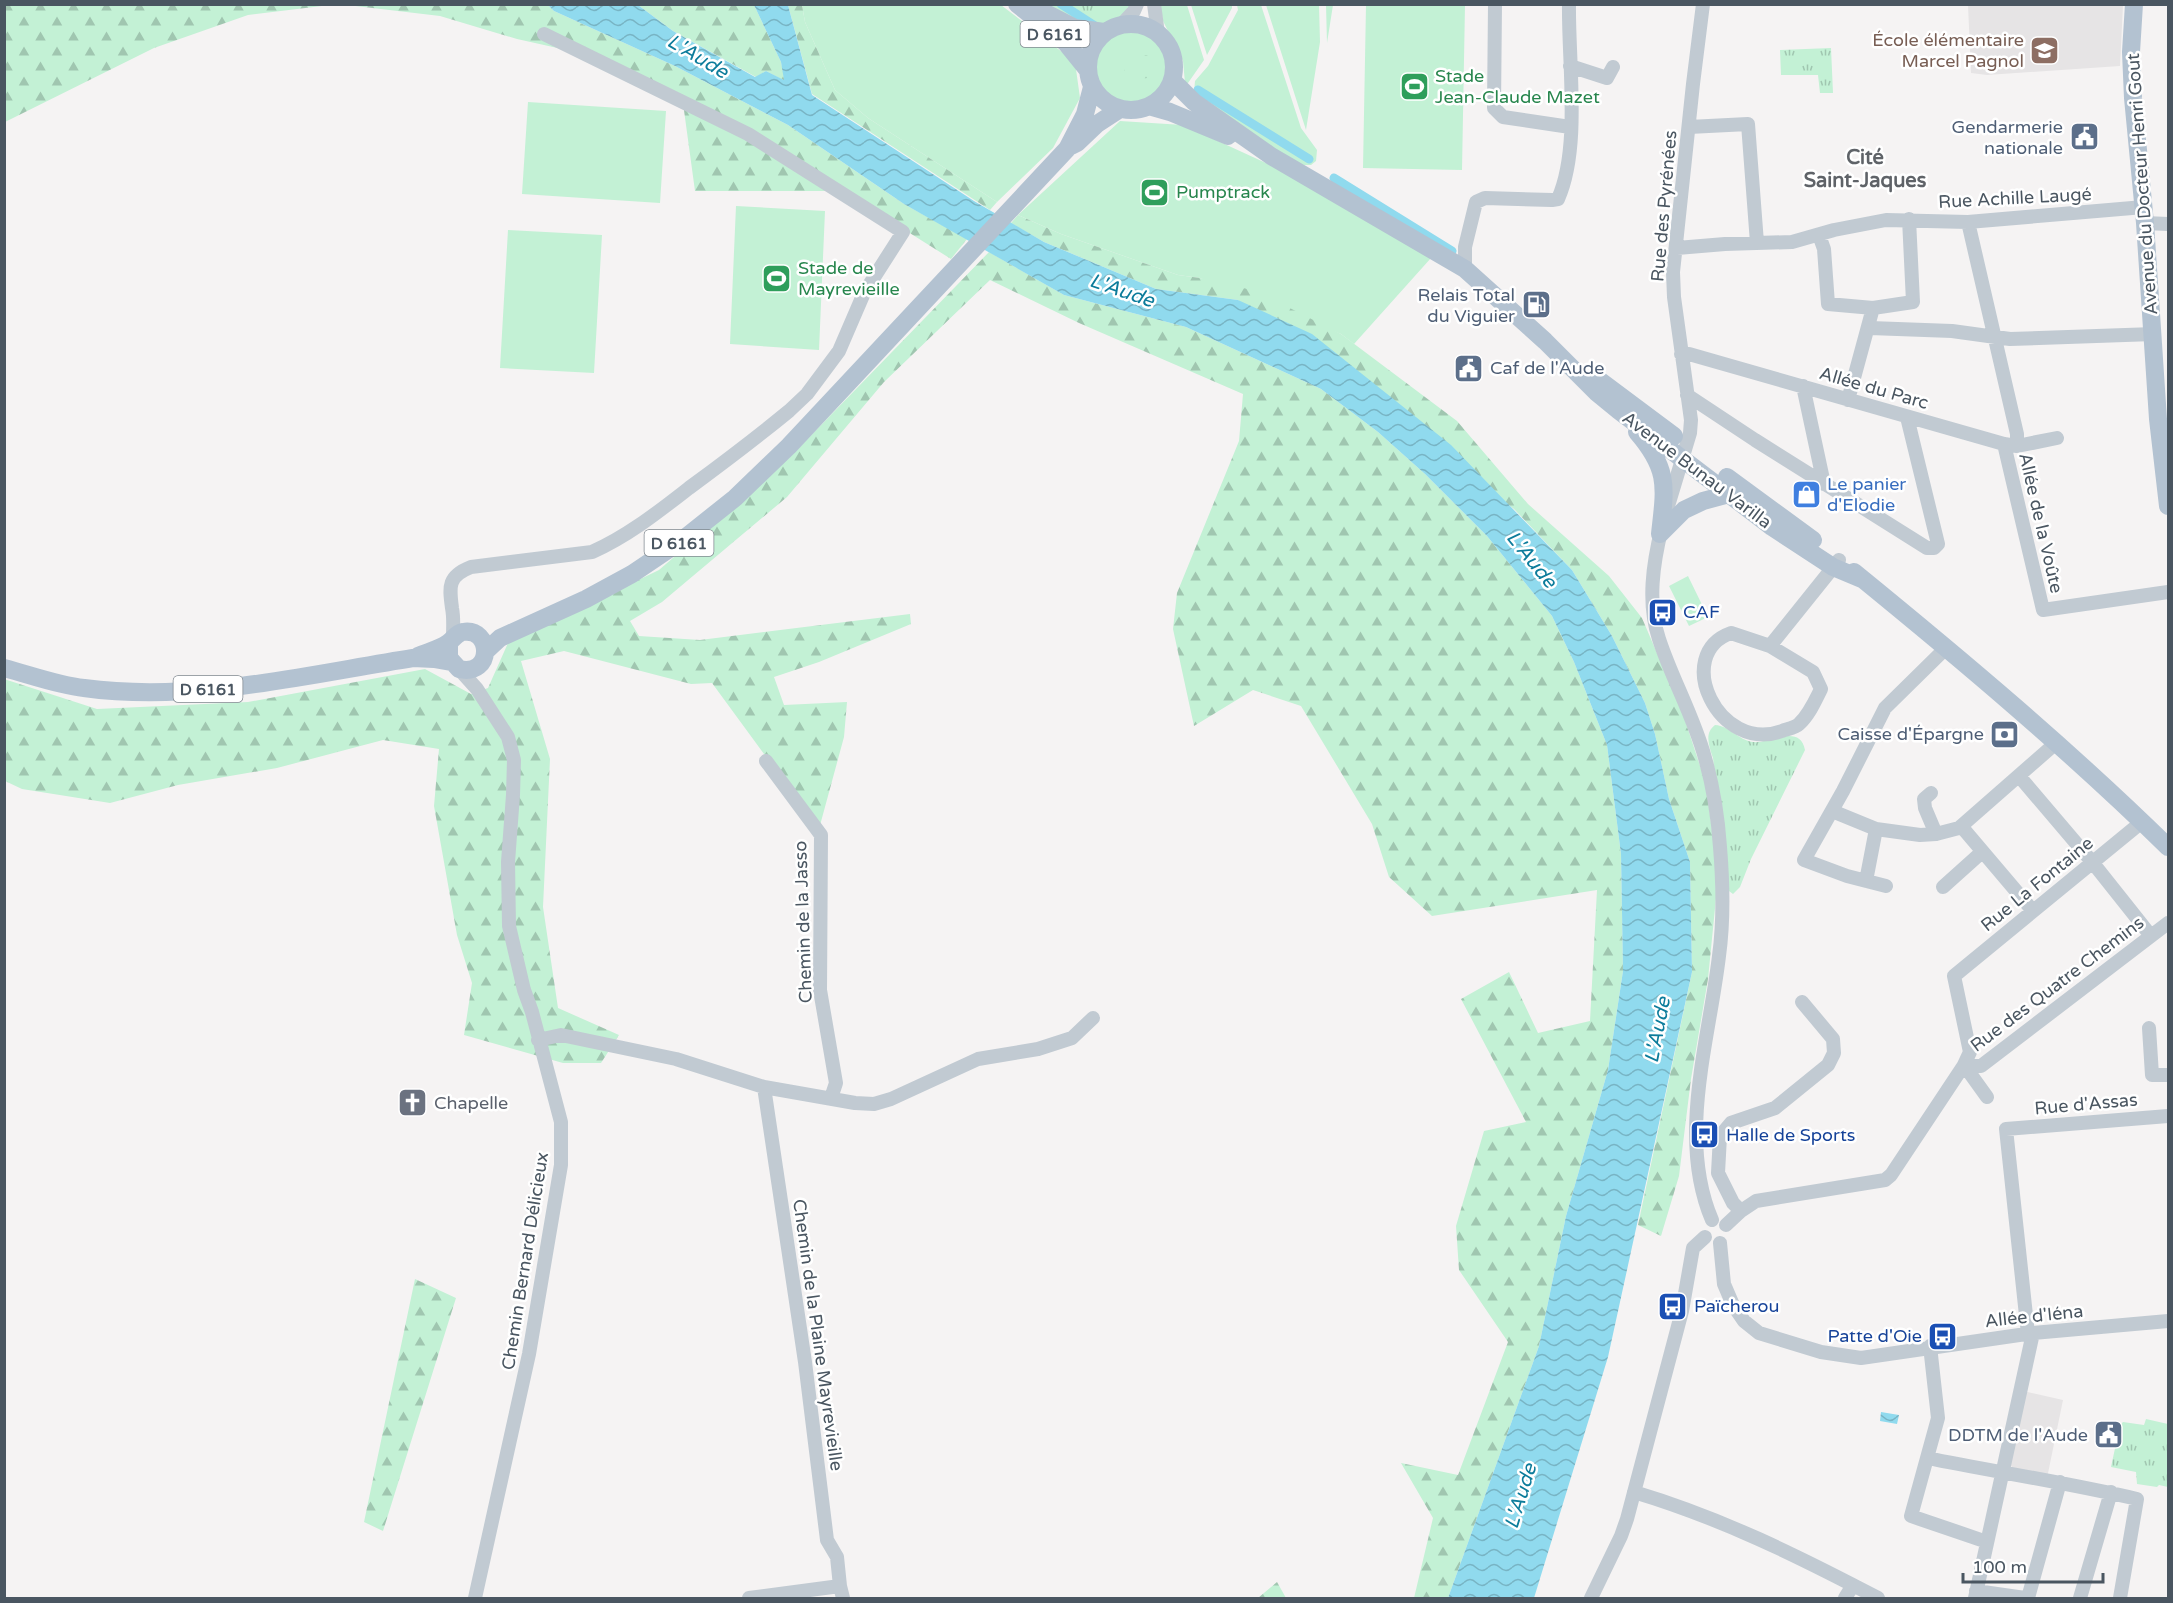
<svg xmlns="http://www.w3.org/2000/svg" width="2173" height="1603" font-family="'Varela Round',sans-serif">
	<style>
		.education { fill: #e6e4e5 }
		.grass { fill: #c3f1d5 }
		.forest { fill: url(#forest-firs) }
		.park { fill: url(#park-tufts) }
		.water { fill: url(#water-waves) }
		.lines { fill: none; stroke-linecap: round; stroke-linejoin: round }
		.canal { stroke: #90daee; stroke-width: 9 }
		.minor { stroke: #c1cad2; stroke-width: 14 }
		.major { stroke: #b3c2d1; stroke-width: 18 }
		.labels { text-anchor: middle; stroke-width: 5; stroke-linejoin: round; paint-order: stroke }
		.shield { fill: #fff; stroke: #808990; stroke-width: 1.5 }
		.shield-label { font-size: 16px; font-weight: bold; fill: #4a5661 }
		.education-label { font-size: 18px; fill: #785e54; stroke: #fff; text-anchor: end }
		.leisure-label { font-size: 18px; fill: #27864d; stroke: #fff; text-anchor: start }
		.service-label { font-size: 18px; fill: #4e5e75; stroke: #fff; text-anchor: end }
		.street-label { font-size: 18px; fill: #4a5661; stroke: #fff }
		.shop-label { font-size: 18px; fill: #366cbe; stroke: #fff; text-anchor: start }
		.transit-label { font-size: 18px; fill: #164399; stroke: #fff; text-anchor: start }
		.worship-label { font-size: 18px; fill: #5b616d; stroke: #fff; text-anchor: start }
		.water-label { font-size: 20px; font-style: italic; fill: #0c7c9b; stroke: #fff }
		.neighbourhood-label { font-size: 20px; font-weight: bold; fill: #5f6368; stroke: #fff }
	</style>
	<defs>
		<pattern id="forest-firs" width="22" height="20" patternUnits="userSpaceOnUse" patternTransform="scale(1.5)"><rect width="22" height="20" fill="#c3f1d5"/><path d="M5 1l3.5 6h-7zM16 11l3.5 6h-7z" fill="#a0c6b0"/></pattern>
		<pattern id="park-tufts" width="24" height="20" patternUnits="userSpaceOnUse" patternTransform="scale(1.5)"><rect width="24" height="20" fill="#c3f1d5"/><path d="M3 7l-1-3M5 7V3M7 7l1-3M15 17l-1-3M17 17v-4M19 17l1-3" fill="none" stroke="#a0c6b0"/></pattern>
		<pattern id="water-waves" width="16" height="10" patternUnits="userSpaceOnUse" patternTransform="scale(1.5)"><rect width="16" height="10" fill="#90daee"/><path d="M0 5q4-4 8 0t8 0" fill="none" stroke="#78b4c4"/></pattern>
	</defs>
	<rect width="100%" height="100%" fill="#f5f3f3"/>
	<path class="education" d="M1968,5H2123L2120,66L1987,75L1971,73Z
		M2023,1391L2063,1400L2047,1478L2014,1472L2009,1461Z"/>
	<path class="grass" d="M802,5H1001L1075,62L1080,98L1053,148L997,202L868,118L835,90L805,22Z
		M1037,5H1064L1084,17H1094V5H1132L1120,20L1090,29Z
		M1160,5H1187L1204,60L1188,83H1185L1183,61L1163,21Z
		M1191,5H1232V8L1207,55Z
		M1237,5H1261L1301,128L1317,150L1316,161L1311,165H1304L1291,160L1194,92L1195,81L1208,66L1238,10Z
		M1266,5H1319L1320,42L1306,130Z
		M1326,5H1333L1327,43Z
		M1366,5H1465L1462,170L1363,168Z
		M1093 68a37 37 0 1 1 74 0a37 37 0 1 1-74 0Z
		M528,102L666,111L660,203L522,194Z
		M1120,121L1183,125L1279,169L1431,258L1354,344L1341,334L1200,278L1178,275L1061,234L1018,215Z
		M736,206L825,211L819,350L730,344Z
		M508,230L602,235L594,373L500,368Z
		M1688,576L1708,617L1689,626L1669,586Z"/>
	<path class="forest" d="M5,4H330V5L248,15L154,48L5,122Z
		M347,5H548L554,11L675,66L788,125L904,204L967,239L951,259L843,191H695L683,103L580,53L517,39L440,16Z
		M638,5H754L781,62L785,81L766,71L756,77L673,31Z
		M788,5H802L805,22L835,90L868,118L997,202L990,210L812,94Z
		M1124,49L1140,58L1146,55L1150,57L1152,68L1147,78L1139,79L1136,71L1140,62L1127,56L1124,68L1126,77L1122,80C1110,71 1116,60 1124,49Z
		M1018,215L1061,234L1178,275L1200,278L1256,291L1341,334L1457,421L1528,504L1609,576L1642,618L1683,714L1706,784L1718,878L1708,979L1691,1079L1679,1176L1661,1236L1638,1225L1692,972L1690,862L1669,799L1655,734L1645,703L1612,636L1572,570L1514,509L1238,300L1156,289L1044,242L1011,223Z
		M989,252L1064,295L1186,327L1321,389L1378,432L1425,474L1487,536L1552,616L1574,662L1607,745L1621,854L1623,971L1608,1070L1566,1216L1539,1346L1448,1598H1414L1433,1518L1401,1463L1458,1475L1508,1342L1459,1270L1456,1226L1484,1131L1526,1122L1461,999L1509,972L1538,1033L1590,1021L1597,890L1432,916L1389,877L1372,824L1301,706L1253,690L1194,726L1173,629L1177,593L1239,441L1243,394L1079,323L990,280L884,382L787,497L662,602L630,621L639,636L700,640L910,614L911,624L819,662L774,677L784,705L847,702L844,737L819,829L712,683L691,684L564,651L521,661L550,759L543,907L558,1008L619,1035L601,1063H563L464,1035L472,983L457,935L434,806L439,749L383,740L277,768L178,785L110,803L22,789L5,781L4,679L97,709L248,702L425,669L471,694L488,688L508,643L659,570L791,456Z
		M415,1279L456,1298L383,1531L364,1522Z
		M1277,1582L1286,1598H1258Z"/>
	<path class="park" d="M1064,5H1094L1095,17H1084Z
		M1831,48L1833,93H1820L1818,75H1781L1780,50Z
		M1715,725C1730,726 1738,740 1753,742C1769,744 1800,723 1805,750L1751,859L1740,887L1733,894L1729,891L1713,758C1709,746 1704,733 1715,725Z
		M2146,1419L2168,1424V1487L2159,1485L2157,1487L2137,1484L2136,1472L2111,1467L2120,1425L2123,1422L2144,1425Z"/>
	<path class="water" d="M548,5H638L673,31L755,77L766,71L784,80L781,62L754,5H788L812,95L974,201L1044,242L1156,289L1238,300L1312,334L1451,445L1572,570L1612,636L1645,703L1655,734L1669,799L1690,862L1692,972L1608,1357L1534,1598H1448L1539,1346L1566,1216L1608,1070L1623,971L1621,854L1607,745L1574,662L1552,616L1487,536L1425,474L1378,432L1321,389L1186,327L1064,295L904,204L788,125L675,66L554,11Z
		M1881,1412L1899,1415L1897,1424L1880,1421Z"/>
	<g class="lines">
		<path class="canal" d="M1061,4L1095,26
			M1198,90L1309,159
			M1334,178L1452,251"/>
		<path class="minor" d="M1154,4L1158,34
			M1495,4L1494,108L1503,117L1570,127
			M1122,24L1134,11L1137,4
			M1570,66L1607,78L1613,67
			M1689,127L1748,124L1757,243
			M1968,222L2017,434V446
			M2145,223L2168,224
			M1819,235L1824,249L1828,304L1873,308
			M1677,248L1725,244L1792,242L1834,230L1886,220L1968,222L2144,207
			M1465,269V247L1476,202L1485,198L1552,200L1558,199C1581,148 1568,61 1569,4
			M1870,328L1952,331L2010,339L2154,334
			M1681,354H1689L2004,444L2017,446L2057,438
			M1803,386L1824,484
			M1687,395L1755,440L1927,548H1934L1938,544L1907,417
			M1848,400L1873,308L1913,302L1909,219
			M2004,444L2043,610L2168,592
			M1668,506L1690,433L1691,420L1674,297L1673,272L1693,84L1703,4
			M1662,527C1653,563 1647,603 1659,639C1672,679 1694,717 1705,758C1713,786 1718,818 1720,847C1723,883 1724,920 1719,956C1709,1041 1677,1138 1712,1220
			M1731,633L1770,646L1813,672L1821,689C1815,701 1809,715 1799,724C1795,728 1787,729 1782,731C1718,754 1672,654 1731,633Z
			M453,637C453,628 454,618 452,608C449,586 448,576 471,567L592,552C628,536 658,512 689,488C723,463 756,438 789,411L807,394L839,351L864,293L903,232L748,134L544,34
			M1770,646L1839,560
			M459,669L477,689L508,737L514,760L513,795L508,862L509,926L524,990L532,1012L561,1122V1165L529,1354L475,1598
			M766,761L821,835L820,990L836,1083L831,1098
			M2019,776L2093,863L2151,936
			M1931,793L1924,799L1925,808L1936,834
			M1832,811L1876,829L1920,835L1936,834L1959,828L2056,743
			M1961,826L2033,911
			M1866,881L1876,829
			M1886,886L1847,876L1804,860L1843,791L1885,708L1946,648
			M1943,887L1982,852
			M2149,1028L2152,1075H2168
			M538,1040L561,1035L676,1059L764,1087L855,1103L874,1104L891,1099L978,1059L1038,1049L1072,1038L1093,1018
			M1964,1065L1981,1066L2168,923
			M1964,1065L1987,1097
			M764,1087L805,1362L827,1540L837,1557L840,1586
			M1741,1211L1733,1203L1718,1173L1720,1136L1731,1123L1775,1108L1828,1065L1834,1053L1833,1039L1802,1002
			M1726,1225L1741,1211L1756,1201L1885,1180L1891,1175L1964,1065L1970,1052L1954,976L2143,821
			M1720,1243L1724,1284L1733,1305L1744,1321L1759,1333L1821,1352L1861,1358L2033,1333L2168,1321
			M2028,1334L2006,1129L2168,1116
			M1930,1346L1938,1418L1911,1516L1987,1542
			M1927,1458C1997,1472 2068,1483 2137,1499L2120,1598
			M1634,1492C1721,1518 1798,1556 1878,1598
			M1976,1591L2025,1598
			M749,1598L840,1586L843,1598
			M1591,1598L1621,1536L1627,1519L1682,1311L1693,1248L1705,1237
			M1845,1598L1853,1585
			M1975,1598L2033,1333
			M2028,1598L2060,1482
			M2080,1598L2111,1492"/>
		<path class="major" d="M1017,4L1066,43L1087,69
			M2134,4L2131,52L2133,98L2145,223L2158,419L2168,506
			M1034,7L1075,28L1104,32
			M1088 67a43 43 0 1 1 86 0a43 43 0 1 1-86 0Z
			M1172,80L1194,102L1271,156L1465,269L1545,341L1596,392L1618,410L1772,527L1833,567L1864,580
			M1149,106L1170,112L1228,136
			M1071,146L1077,143L1097,124L1120,109
			M1595,377L1674,436
			M1637,432C1670,470 1665,488 1660,534
			M1727,477L1813,540
			M1660,534L1684,510L1703,501L1729,494
			M1854,572C1962,660 2069,750 2168,847
			M486,651L500,638L586,599L632,574L681,541L735,498L789,446L1067,149L1085,114L1092,87
			M418,656C427,652 440,649 448,643C454,639 456,633 463,632C492,627 494,677 459,669L449,658V642
			M4,668C31,675 57,685 84,688C194,703 305,675 413,658L434,659L451,662"/>
	</g>
	<defs>
		<symbol id="school-square" viewBox="-11 -11 22 22"><rect x="-9" y="-9" width="18" height="18" rx="4" fill="#8d6e63" stroke="#fff"/><path d="M0-5L7-2L0 1L-7-2ZM-4 1L0 2.5L4 1V4Q0 6-4 4Z" fill="#fff"/></symbol>
		<symbol id="stadium-square" viewBox="-11 -11 22 22"><rect x="-9" y="-9" width="18" height="18" rx="4" fill="#2e9e5b" stroke="#fff"/><path d="M0-5a6.5 5 0 1 0 0 10a6.5 5 0 1 0 0-10ZM-3.5-1.8h7v3.6h-7Z" fill="#fff"/></symbol>
		<symbol id="civic-square" viewBox="-11 -11 22 22"><rect x="-9" y="-9" width="18" height="18" rx="4" fill="#5c6f8a" stroke="#fff"/><path d="M-.6-6.5H3V-4.5H.6V-3L4-1V1h2V6H-6V1h2V-1L-.6-3ZM-1.2 2.5V6h2.4V2.5Z" fill="#fff"/></symbol>
		<symbol id="fuel-square" viewBox="-11 -11 22 22"><rect x="-9" y="-9" width="18" height="18" rx="4" fill="#5c6f8a" stroke="#fff"/><path d="M-5.5-6h7V0h2V4h1.3V-2.5L3-4.5l.8-.8L6-3V5H2.5V1h-1V6h-7ZM-4.2-4.7v3.2H.2V-4.7Z" fill="#fff"/></symbol>
		<symbol id="shop-square" viewBox="-11 -11 22 22"><rect x="-9" y="-9" width="18" height="18" rx="4" fill="#3f7fe0" stroke="#fff"/><path d="M-5-2.5h2.3a2.7 3.5 0 0 1 5.4 0H5L5.5 6h-11ZM-1.5-2.5h3a1.5 2.3 0 0 0-3 0Z" fill="#fff"/></symbol>
		<symbol id="bus-square" viewBox="-11 -11 22 22"><rect x="-9" y="-9" width="18" height="18" rx="4" fill="#1a4fb4" stroke="#fff"/><path d="M-5-6H5V4H4V6H2V4H-2V6H-4V4H-5ZM-3.5-4V0h7V-4ZM-3.5 1.2v1.5H-2V1.2ZM2 1.2v1.5H3.5V1.2Z" fill="#fff"/></symbol>
		<symbol id="bank-square" viewBox="-11 -11 22 22"><rect x="-9" y="-9" width="18" height="18" rx="4" fill="#5c6f8a" stroke="#fff"/><path d="M-6-4H6V4H-6ZM0-2.3a2.3 2.3 0 1 0 0 4.6a2.3 2.3 0 1 0 0-4.6Z" fill="#fff"/></symbol>
		<symbol id="church-square" viewBox="-11 -11 22 22"><rect x="-9" y="-9" width="18" height="18" rx="4" fill="#6b7280" stroke="#fff"/><path d="M-1.2-6h2.4v3.5h3.3v2.4h-3.3V6h-2.4V-.1h-3.3v-2.4h3.3Z" fill="#fff"/></symbol>
	</defs>
	<g fill-rule="evenodd">
		<use href="#school-square" x="2028" y="34" width="33" height="33"/>
		<use href="#stadium-square" x="1398" y="70" width="33" height="33"/>
		<use href="#civic-square" x="2068" y="120" width="33" height="33"/>
		<use href="#stadium-square" x="1138" y="176" width="33" height="33"/>
		<use href="#stadium-square" x="760" y="262" width="33" height="33"/>
		<use href="#fuel-square" x="1520" y="288" width="33" height="33"/>
		<use href="#civic-square" x="1452" y="352" width="33" height="33"/>
		<use href="#shop-square" x="1790" y="478" width="33" height="33"/>
		<use href="#bus-square" x="1646" y="596" width="33" height="33"/>
		<use href="#bank-square" x="1988" y="718" width="33" height="33"/>
		<use href="#church-square" x="396" y="1086" width="33" height="33"/>
		<use href="#bus-square" x="1688" y="1118" width="33" height="33"/>
		<use href="#bus-square" x="1656" y="1290" width="33" height="33"/>
		<use href="#bus-square" x="1926" y="1320" width="33" height="33"/>
		<use href="#civic-square" x="2092" y="1418" width="33" height="33"/>
	</g>
	<g class="labels">
		<g class="shield">
			<rect x="1020.5" y="21" width="69" height="26" rx="4.5"/>
			<rect x="644.5" y="530" width="69" height="26" rx="4.5"/>
			<rect x="173.5" y="676" width="69" height="26" rx="4.5"/>
		</g>
		<g class="shield-label">
			<text x="1055" y="40">D 6161</text>
			<text x="679" y="549">D 6161</text>
			<text x="208" y="695">D 6161</text>
		</g>
		<g class="education-label">
			<text x="2024" y="46">École élémentaire<tspan x="2024" dy="21">Marcel Pagnol</tspan></text>
		</g>
		<g class="leisure-label">
			<text x="1435" y="82">Stade<tspan x="1435" dy="21">Jean-Claude Mazet</tspan></text>
			<text x="1176" y="198">Pumptrack</text>
			<text x="798" y="274">Stade de<tspan x="798" dy="21">Mayrevieille</tspan></text>
		</g>
		<g class="service-label">
			<text x="2063" y="133">Gendarmerie<tspan x="2063" dy="21">nationale</tspan></text>
			<text x="1515" y="301">Relais Total<tspan x="1515" dy="21">du Viguier</tspan></text>
			<text x="1490" y="374" text-anchor="start">Caf de l'Aude</text>
			<text x="1984" y="740">Caisse d'Épargne</text>
			<text x="2088" y="1441">DDTM de l'Aude</text>
		</g>
		<g class="street-label">
			<text transform="translate(2142 184) rotate(-94)" y="6">Avenue du Docteur Henri Gout</text>
			<text transform="translate(2015 198) rotate(-3)" y="6">Rue Achille Laugé</text>
			<text transform="translate(1664 206) rotate(-85)" y="6">Rue des Pyrénées</text>
			<text transform="translate(1874 388) rotate(16)" y="6">Allée du Parc</text>
			<text transform="translate(1697 470) rotate(37)" y="6">Avenue Bunau Varilla</text>
			<text transform="translate(2041 523) rotate(77)" y="6">Allée de la Voûte</text>
			<text transform="translate(2037 884) rotate(-39)" y="6">Rue La Fontaine</text>
			<text transform="translate(803 922) rotate(-92)" y="6">Chemin de la Jasso</text>
			<text transform="translate(2057 984) rotate(-37)" y="6">Rue des Quatre Chemins</text>
			<text transform="translate(2086 1104) rotate(-5)" y="6">Rue d'Assas</text>
			<text transform="translate(525 1261) rotate(-81)" y="6">Chemin Bernard Délicieux</text>
			<text transform="translate(2034 1316) rotate(-6)" y="6">Allée d'Iéna</text>
			<text transform="translate(818 1335) rotate(82)" y="6">Chemin de la Plaine Mayrevieille</text>
		</g>
		<g class="shop-label">
			<text x="1827" y="490">Le panier<tspan x="1827" dy="21">d'Elodie</tspan></text>
		</g>
		<g class="transit-label">
			<text x="1683" y="618">CAF</text>
			<text x="1726" y="1141">Halle de Sports</text>
			<text x="1694" y="1312">Païcherou</text>
			<text x="1922" y="1342" text-anchor="end">Patte d'Oie</text>
		</g>
		<g class="worship-label">
			<text x="434" y="1109">Chapelle</text>
		</g>
		<g class="water-label">
			<text transform="translate(698 56) rotate(31)" y="7">L'Aude</text>
			<text transform="translate(1122 290) rotate(19)" y="7">L'Aude</text>
			<text transform="translate(1532 559) rotate(51)" y="7">L'Aude</text>
			<text transform="translate(1657 1030) rotate(-79)" y="7">L'Aude</text>
			<text transform="translate(1520 1496) rotate(-73)" y="7">L'Aude</text>
		</g>
		<g class="neighbourhood-label">
			<text x="1865" y="164">Cité<tspan x="1865" dy="23">Saint-Jaques</tspan></text>
		</g>
	</g>
	<rect width="2173" height="1603" fill="none" stroke="#4a5661" stroke-width="12"/>
	<path d="M1963 1573v9h140v-9" fill="none" stroke="#4a5661" stroke-width="3"/>
	<text x="1972" y="1573" font-size="18" fill="#4a5661" stroke="#ffffff" stroke-width="4.5" paint-order="stroke">100 m</text>
</svg>
